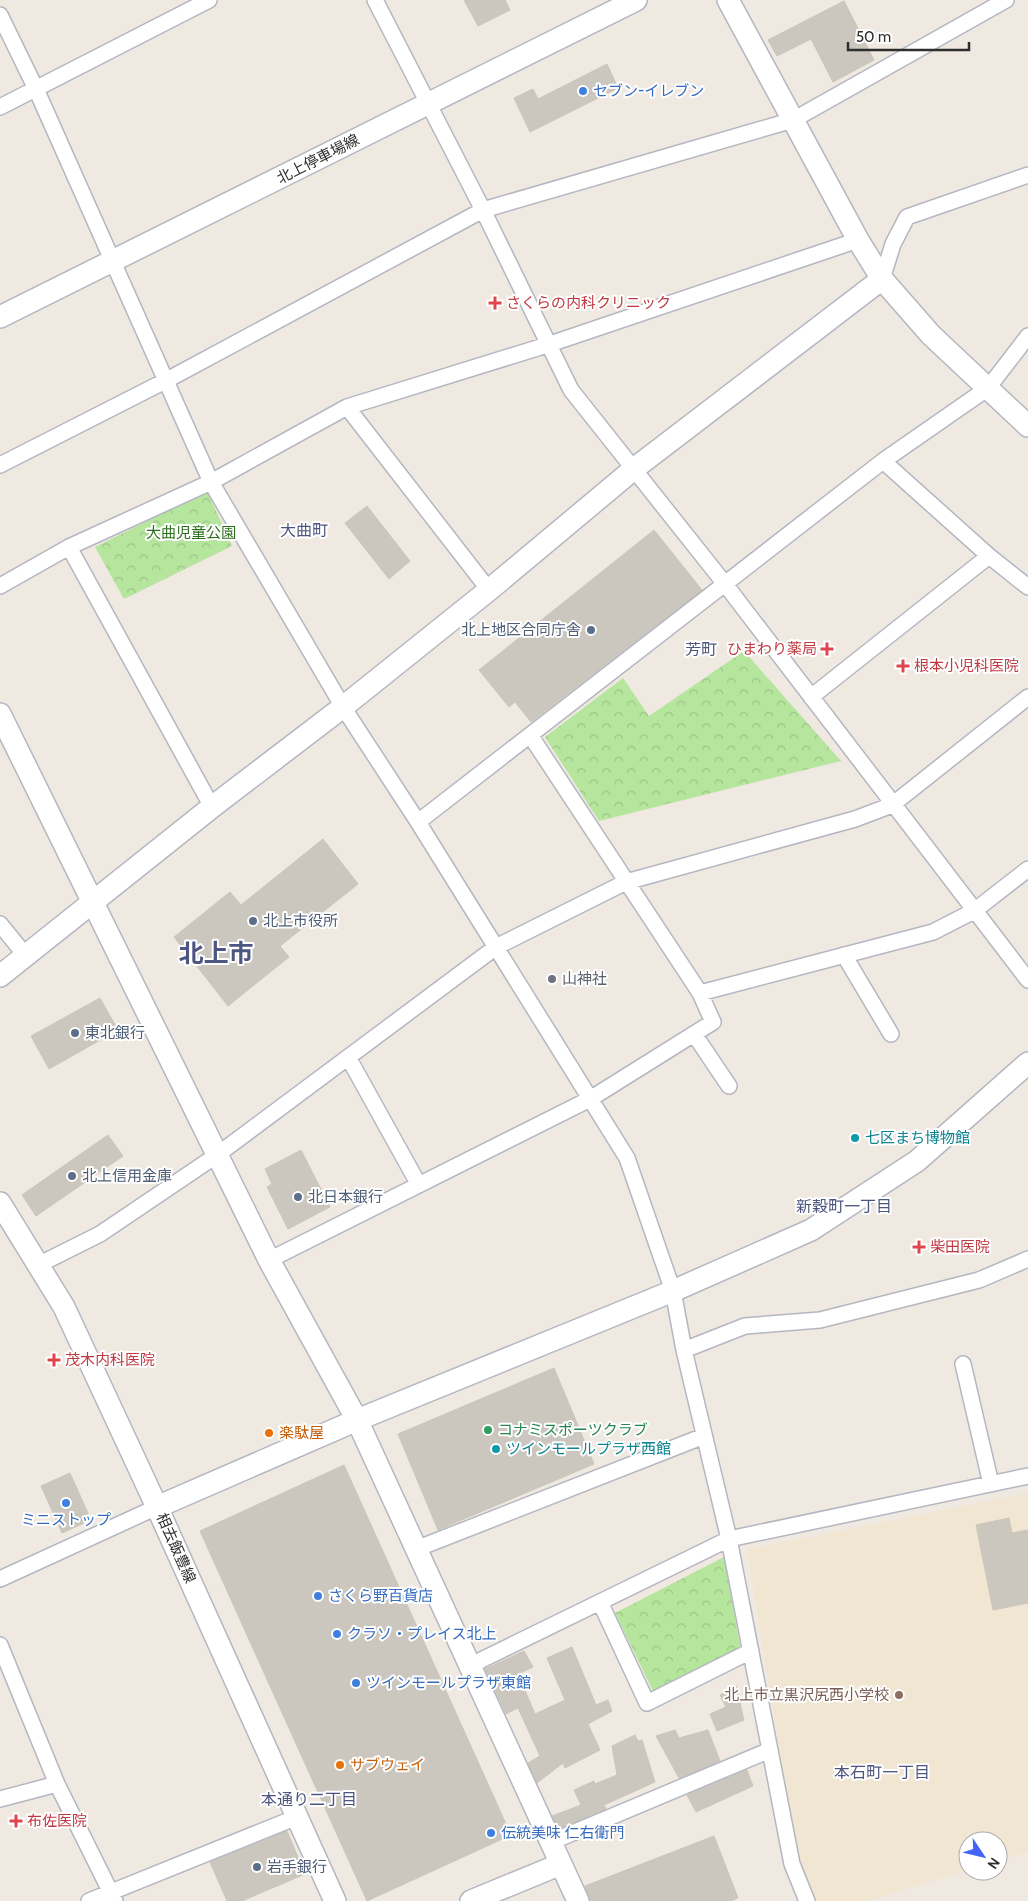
<svg xmlns="http://www.w3.org/2000/svg" width="1028" height="1901" font-family="Cabin,'Noto Sans JP',sans-serif">
	<style>
		.education { fill: #f0e6d1 }
		.park { fill: url(#park-crowns) }
		.building { fill: #cbc7bf; stroke: #cbc5ba }
		.lines { fill: none; stroke-linecap: round; stroke-linejoin: round }
		.street-casing { stroke: #b4b7c1; stroke-width: 18 }
		.secondary-casing { stroke: #b4b7c1; stroke-width: 24 }
		.street { stroke: #fff; stroke-width: 15 }
		.secondary { stroke: #fff; stroke-width: 21 }
		.shop-dot { fill: #3f7fe0; stroke: #fff; stroke-width: 2 }
		.health-dot { fill: #e0444e; stroke: #fff; stroke-width: 2 }
		.service-dot { fill: #5c6f8a; stroke: #fff; stroke-width: 2 }
		.worship-dot { fill: #6b7280; stroke: #fff; stroke-width: 2 }
		.culture-dot { fill: #0f9aa8; stroke: #fff; stroke-width: 2 }
		.leisure-dot { fill: #2e9e5b; stroke: #fff; stroke-width: 2 }
		.food-dot { fill: #e8710a; stroke: #fff; stroke-width: 2 }
		.education-dot { fill: #8d6e63; stroke: #fff; stroke-width: 2 }
		.labels { text-anchor: middle; stroke-width: 4; stroke-linejoin: round; paint-order: stroke }
		.shop-label { font-size: 15px; fill: #366cbe; stroke: #fff; text-anchor: start }
		.street-label { font-size: 15px; fill: #2e2e2e; stroke: #fff }
		.health-label { font-size: 15px; fill: #be3a42; stroke: #fff; text-anchor: start }
		.park-label { font-size: 15px; fill: #2c6e1b; stroke: #fff }
		.service-label { font-size: 15px; fill: #4e5e75; stroke: #fff; text-anchor: start }
		.worship-label { font-size: 15px; fill: #5b616d; stroke: #fff; text-anchor: start }
		.culture-label { font-size: 15px; fill: #0d838f; stroke: #fff; text-anchor: start }
		.leisure-label { font-size: 15px; fill: #27864d; stroke: #fff; text-anchor: start }
		.food-label { font-size: 15px; fill: #c56008; stroke: #fff; text-anchor: start }
		.education-label { font-size: 15px; fill: #785e54; stroke: #fff; text-anchor: end }
		.neighbourhood-label { font-size: 16px; fill: #4d5680; stroke: #fff }
		.town-label { font-size: 25px; font-weight: bold; fill: #4d5680; stroke: #fff }
	</style>
	<defs>
		<pattern id="park-crowns" width="20" height="18" patternUnits="userSpaceOnUse" patternTransform="scale(1.25)"><rect width="20" height="18" fill="#b6e59e"/><path d="M2 6a3 3 0 1 1 6 0M12 15a3 3 0 1 1 6 0" fill="none" stroke="#9dc588"/></pattern>
	</defs>
	<rect width="100%" height="100%" fill="#efe9e1"/>
	<path class="education" d="M1028,1493V1852L998,1861V1841H968V1870L867,1901H815L797,1860L747,1550Z"/>
	<path class="park" d="M207,491L232,546L124,599L95,547Z
		M744,651L841,761L599,821L545,737L623,678L649,716Z
		M724,1557L741,1650L653,1691L615,1613Z"/>
	<path class="building" d="M464,0H505L510,10L478,26Z
		M844,1L874,60L833,82L811,39L777,56L768,40Z
		M607,64L618,88L530,132L514,98L533,89L538,99Z
		M367,506L410,561L389,579L345,523Z
		M654,530L702,590L531,722L515,702L509,707L479,670Z
		M323,839L358,884L280,946L289,957L228,1006L174,937L230,892L241,905Z
		M100,998L118,1030L49,1069L31,1036Z
		M108,1135L123,1156L36,1216L22,1195Z
		M301,1150L330,1207L288,1229L267,1187L272,1184L265,1169Z
		M554,1368L594,1464L438,1530L398,1434Z
		M344,1465L511,1835L367,1901L200,1531Z
		M70,1473L91,1520L62,1533L41,1486Z
		M1009,1518L1012,1533L1028,1530V1603L993,1610L976,1525Z
		M572,1647L596,1705L608,1700L612,1711L588,1724L600,1750L565,1768L563,1763L537,1783L528,1763L540,1756L518,1708L506,1714L485,1669L524,1651L533,1667L518,1674L535,1714L565,1700L547,1658Z
		M736,1686L744,1720L717,1731L710,1714L726,1707L720,1695Z
		M675,1730L679,1738L708,1730L720,1761L679,1778L656,1736Z
		M635,1735L638,1741L642,1740L655,1782L604,1805L606,1809L559,1829L552,1816L581,1805L574,1790L594,1781L595,1784L617,1775L612,1746Z
		M747,1770L753,1786L696,1812L687,1795Z
		M287,1831L305,1874L242,1901H227L210,1862Z
		M714,1836L738,1898L730,1901H590L585,1886Z"/>
	<g class="lines">
		<defs>
			<path id="street" d="M375,0L483,210L571,390L725,584L1028,980
				M0,15L36,89L211,482L343,707L418,822L627,1158L673,1291L684,1350L729,1539L792,1864L807,1901
				M0,107L209,0
				M882,279L893,244L907,217L1028,175
				M347,407L489,590
				M883,461L989,556L1028,587
				M0,465L167,380L483,210L793,120L1006,0
				M69,547L212,807
				M0,586L69,547L211,482L347,407L547,345L858,240
				M811,697L989,556
				M418,822L883,461L988,388L1028,336
				M0,924L26,956
				M844,955L891,1034
				M700,993L933,932L974,911L1028,869
				M694,1034L729,1086
				M348,1057L419,1185
				M269,1260L590,1099L713,1022L700,993L530,735
				M38,1265L100,1234L217,1155L496,947L626,882L855,819L892,805L1028,697
				M684,1350L745,1326L820,1320L979,1280L1028,1259
				M963,1364L991,1484
				M416,1549L704,1436
				M0,1579L157,1507
				M600,1602L647,1703L751,1651
				M0,1645L57,1784L115,1901
				M469,1666L729,1539L1028,1476
				M0,1799L57,1784
				M551,1842L770,1750
				M89,1901L297,1817"/>
			<path id="secondary" d="M728,0L858,240L882,279L931,335L1028,426
				M0,317L636,0
				M0,714L269,1260L357,1420L578,1901
				M0,976L212,807L343,707L489,590L635,468L882,279
				M0,1203L64,1307L157,1507L335,1901
				M157,1507L357,1420L673,1291L811,1230L917,1161L1028,1063
				M471,1901L561,1864"/>
		</defs>
		<use href="#street" class="street-casing"/>
		<use href="#secondary" class="secondary-casing"/>
		<use href="#street" class="street"/>
		<use href="#secondary" class="secondary"/>
	</g>
	<g class="shop-dot">
		<circle cx="583" cy="91" r="5"/>
		<circle cx="66" cy="1503" r="5"/>
		<circle cx="318" cy="1596" r="5"/>
		<circle cx="337" cy="1634" r="5"/>
		<circle cx="356" cy="1683" r="5"/>
		<circle cx="491" cy="1833" r="5"/>
	</g>
	<g class="health-dot">
		<path d="M492.5 295.5h5v5h5v5h-5v5h-5v-5h-5v-5h5z"/>
		<path d="M824.5 641.5h5v5h5v5h-5v5h-5v-5h-5v-5h5z"/>
		<path d="M900.5 658.5h5v5h5v5h-5v5h-5v-5h-5v-5h5z"/>
		<path d="M916.5 1239.5h5v5h5v5h-5v5h-5v-5h-5v-5h5z"/>
		<path d="M51.5 1352.5h5v5h5v5h-5v5h-5v-5h-5v-5h5z"/>
		<path d="M13.5 1813.5h5v5h5v5h-5v5h-5v-5h-5v-5h5z"/>
	</g>
	<g class="service-dot">
		<circle cx="591" cy="630" r="5"/>
		<circle cx="253" cy="921" r="5"/>
		<circle cx="75" cy="1033" r="5"/>
		<circle cx="72" cy="1176" r="5"/>
		<circle cx="298" cy="1197" r="5"/>
		<circle cx="257" cy="1867" r="5"/>
	</g>
	<circle class="worship-dot" cx="552" cy="979" r="5"/>
	<g class="culture-dot">
		<circle cx="855" cy="1138" r="5"/>
		<circle cx="496" cy="1449" r="5"/>
	</g>
	<circle class="leisure-dot" cx="488" cy="1430" r="5"/>
	<g class="food-dot">
		<circle cx="269" cy="1433" r="5"/>
		<circle cx="340" cy="1765" r="5"/>
	</g>
	<circle class="education-dot" cx="899" cy="1695" r="5"/>
	<g class="labels">
		<g class="shop-label">
			<text x="593" y="96">セブン-イレブン</text>
			<text x="66" y="1525" text-anchor="middle">ミニストップ</text>
			<text x="328" y="1601">さくら野百貨店</text>
			<text x="347" y="1639">クラソ・プレイス北上</text>
			<text x="366" y="1688">ツインモールプラザ東館</text>
			<text x="501" y="1838">伝統美味 仁右衛門</text>
		</g>
		<g class="street-label">
			<text transform="translate(318 159) rotate(-27)" y="5">北上停車場線</text>
			<text transform="translate(176 1548) rotate(66)" y="5">相去飯豊線</text>
		</g>
		<g class="health-label">
			<text x="506" y="308">さくらの内科クリニック</text>
			<text x="817" y="654" text-anchor="end">ひまわり薬局</text>
			<text x="914" y="671">根本小児科医院</text>
			<text x="930" y="1252">柴田医院</text>
			<text x="65" y="1365">茂木内科医院</text>
			<text x="27" y="1826">布佐医院</text>
		</g>
		<g class="park-label">
			<text x="191" y="538">大曲児童公園</text>
		</g>
		<g class="service-label">
			<text x="581" y="635" text-anchor="end">北上地区合同庁舎</text>
			<text x="263" y="926">北上市役所</text>
			<text x="85" y="1038">東北銀行</text>
			<text x="82" y="1181">北上信用金庫</text>
			<text x="308" y="1202">北日本銀行</text>
			<text x="267" y="1872">岩手銀行</text>
		</g>
		<g class="worship-label">
			<text x="562" y="984">山神社</text>
		</g>
		<g class="culture-label">
			<text x="865" y="1143">七区まち博物館</text>
			<text x="506" y="1454">ツインモールプラザ西館</text>
		</g>
		<g class="leisure-label">
			<text x="498" y="1435">コナミスポーツクラブ</text>
		</g>
		<g class="food-label">
			<text x="279" y="1438">楽駄屋</text>
			<text x="350" y="1770">サブウェイ</text>
		</g>
		<g class="education-label">
			<text x="889" y="1700">北上市立黒沢尻西小学校</text>
		</g>
		<g class="neighbourhood-label">
			<text x="304" y="536">大曲町</text>
			<text x="701" y="655">芳町</text>
			<text x="844" y="1212">新穀町一丁目</text>
			<text x="882" y="1778">本石町一丁目</text>
			<text x="309" y="1805">本通り二丁目</text>
		</g>
		<g class="town-label">
			<text x="216" y="962">北上市</text>
		</g>
	</g>
	<g transform="translate(983 1856) rotate(125)"><circle r="24" fill="#ffffff" stroke="#ababab"/>
	<path d="M0-4L9 19L0 12L-9 19Z" fill="#4264fb"/>
	<text y="-8" font-size="14" font-weight="bold" text-anchor="middle" fill="#2e2e2e">N</text>
	</g>
	<path d="M848 42v8h121v-8" fill="none" stroke="#2e2e2e" stroke-width="2.5"/>
	<text x="856" y="42" font-size="15" fill="#2e2e2e" stroke="#ffffff" stroke-width="4" paint-order="stroke">50 m</text>
</svg>
